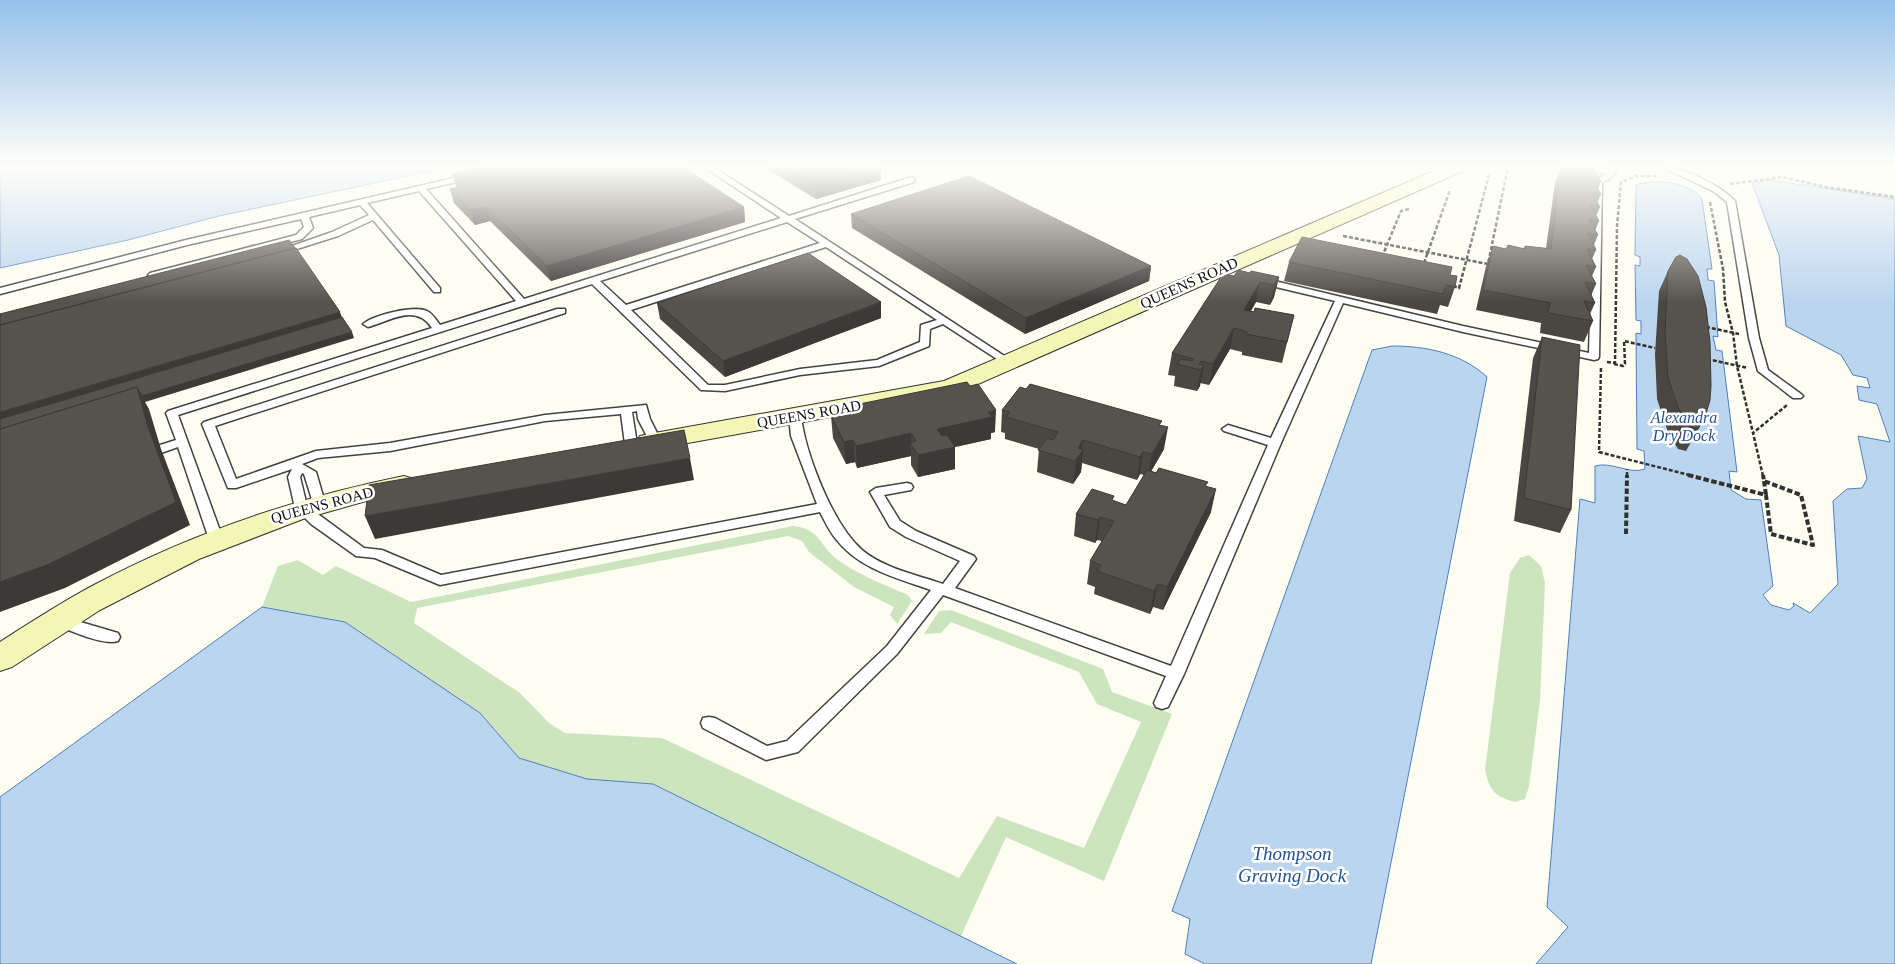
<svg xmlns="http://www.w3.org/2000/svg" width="1895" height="964" font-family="'Times New Roman',serif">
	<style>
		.green { fill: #cde5bf }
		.water { fill: #bcd5ef; stroke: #4c80be }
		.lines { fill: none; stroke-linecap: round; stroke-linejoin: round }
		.lane-casing { stroke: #424242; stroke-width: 3 }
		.secondary-casing { stroke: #313131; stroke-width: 2 }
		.path-far1 { stroke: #313131; stroke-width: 2.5; stroke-dasharray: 4 2; stroke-linecap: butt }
		.path { stroke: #313131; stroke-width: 4; stroke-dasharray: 5.5 2.5; stroke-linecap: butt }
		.lane { fill: #fff; fill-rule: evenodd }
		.secondary { fill: #f4f6b5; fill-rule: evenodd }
		.wall { fill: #4a4742 }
		.shaded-wall { fill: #3c3936 }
		.building { fill: #56524d; stroke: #3c3936 }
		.labels { text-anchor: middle; stroke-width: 5; stroke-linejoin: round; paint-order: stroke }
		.street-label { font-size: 15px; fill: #0f0f0f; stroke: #fff }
		.water-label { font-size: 16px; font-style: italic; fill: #265393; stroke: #fff }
		.near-water-label { font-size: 19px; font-style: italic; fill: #265393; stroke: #fff }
	</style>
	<rect width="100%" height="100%" fill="#fdfdf2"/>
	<path class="green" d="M793,526C821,529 819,546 838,560C859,575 885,585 908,595L912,601L897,624L890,615L894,607L854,587L809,552L802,541L788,536L417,608L414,623L520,693L549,723L565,733L662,738L959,878L997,816L1084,848L1141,722L1097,704L1079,672L951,622L941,633L924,634L939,611L951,610L1103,669L1112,692L1172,714L1104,881L1006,837L961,936L653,784L587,779L519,758L480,713L345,622L262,607L278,566L298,560L323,575L336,566L411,602Z
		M1529,555L1541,566L1545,583L1540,701L1529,786L1525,799L1515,802C1494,796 1490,791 1485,770L1510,573L1520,558Z"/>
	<path class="water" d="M0,167H450L219,216L128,240L0,268Z
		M1770,180L1895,199V964H1536L1568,927L1547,907L1580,499L1595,503V466C1612,461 1629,475 1645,469L1644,451L1637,449L1636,333L1641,334V321L1636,320L1635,265L1640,266V257L1635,255L1636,185C1653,178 1691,182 1702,199L1712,269H1707L1708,280L1714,281L1718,337L1713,336L1716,350L1722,351L1737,472L1729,471L1731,490L1746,499L1761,500L1773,586L1763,595L1771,605L1789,610L1794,606L1793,603L1810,613L1838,584L1833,501L1847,489L1862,488L1867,479L1858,436L1890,442L1877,404L1859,400L1857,386L1870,388L1867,378L1853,375L1841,355L1786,326L1779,255L1752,183Z
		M1392,346C1426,346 1461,353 1487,377L1371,964H1205L1185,954L1190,919L1172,911L1372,350Z
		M262,607L345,622L480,713L519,758L587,779L653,784L1017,964H0V797Z"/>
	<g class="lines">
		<defs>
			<path id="lane" d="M704,167H713L789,216L908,178H914V182L795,219L1012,361L1011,363H1003L943,324L930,329L929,346L879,366L800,375L725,391L701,390L592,284L178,415L223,539L221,542H211L209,539L178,447L161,453L155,449L157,446L176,440L166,413L168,411L432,328C415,303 391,321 368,327L363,324C373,315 414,305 427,311C433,314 436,320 440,325L516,301L419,191L367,203L440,288V292H434L373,220L338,236L297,249L292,246L332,232L369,215L360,205L309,217L313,228L302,239L153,278L148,275L150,273L296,235L304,227L301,219L187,245L0,294V288L186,240L471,174H474V178L426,189L524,299L781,218ZM787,222L820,243L626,305L600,281ZM826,247L937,320L921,325L920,342L877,360L800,369L725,385H708L631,310Z
				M1576,167L1609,169V167H1617C1615,176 1610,180 1602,182L1599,357L1598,359L1594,360L1463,332L1343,303L1281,443L1184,674L1168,707L1162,709L1156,707L1154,703L1166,676L943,595L897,654L798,752L766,760L703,728L701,723L703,718L709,717L715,718L767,746L787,741L887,646L931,590C897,578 859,569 836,539C829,531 825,521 820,512L440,585L375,558L356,556L311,524L295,508L288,477L292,469L236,488H228L202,424L204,422L557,309H565V313L215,426L236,479L316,451L390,443L545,415L646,405L650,419L661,441L659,444H651L638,419L637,411L632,412L637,444L631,448L625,444L621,414L545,421L390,451L318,458L302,464L316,472L325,503L324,506H314L304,474L302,473L300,477L307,506L364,548L382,550L441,575L817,504L791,436L789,416L795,413L801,416C805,453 833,525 862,550C883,568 917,575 943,584L960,561L906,537L890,527L870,492L876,488L907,483L911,484L913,487L911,490L884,495L900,521L916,531L974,556L976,559L955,588L1171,666L1268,445L1224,431L1222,429L1228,425L1271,438L1335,301L1259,283V279L1262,278L1463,326L1589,353L1594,180L1607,174Z
				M1662,167C1681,166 1722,186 1735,201L1759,338L1768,370L1801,394L1803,396L1801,398H1793L1758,371L1749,338L1727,202L1713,191Z
				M60,616L118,633L120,637L118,641C103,646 70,630 55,625L53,621L55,617Z"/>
			<path id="secondary" d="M1443,167H1466L1463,171L962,391L930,399L649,450L640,448L636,442L640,436L649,434L944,381Z
				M404,476L414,479L418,485L414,491L366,501L303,519L199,559L100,610L12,667L0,671V642C31,622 62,602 94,585C192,533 295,498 404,476Z"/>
		</defs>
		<use href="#lane" class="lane-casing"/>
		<use href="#secondary" class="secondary-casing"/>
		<path class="path-far1" d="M1730,184L1782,177L1826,187L1895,197
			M1710,202L1723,269L1725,302L1733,333L1737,366L1753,433
			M1343,236L1488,264L1508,167
			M1382,257L1401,211L1409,209
			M1424,263L1450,190
			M1453,286L1459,288L1489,175
			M1706,327L1739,334
			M1707,359L1748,368
			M1607,362L1615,363L1617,226L1621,182L1636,176H1657
			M1614,364L1623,366L1625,364L1624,341L1655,348
			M1601,368L1599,452L1693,476
			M1627,476V469
			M1763,476L1753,433L1787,405"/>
		<path class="path" d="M1688,475L1766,495L1771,534L1813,545L1801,495L1764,481L1763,475
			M1764,481L1766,495
			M1626,534L1627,475"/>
		<use href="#lane" class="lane"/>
		<use href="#secondary" class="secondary"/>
	</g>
	<path class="wall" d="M764,167H881V180L816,199Z
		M1561,167H1592L1601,181L1598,189L1601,194L1597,203L1600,207L1596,216L1599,221L1595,231L1598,235L1594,245L1596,250L1592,259L1596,267L1592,276L1596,284L1591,296L1595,303L1590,314L1593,321L1584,342L1540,333L1541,323L1476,310L1486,266L1493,246L1506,249L1524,248L1525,246L1546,248L1555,183Z
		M452,174L744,207L745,222L551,281L490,221L475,225L454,203L450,189L457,188Z
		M851,214L1151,266L1149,281L1025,334L852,228Z
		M1289,262L1450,275L1455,287L1448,307L1440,305L1437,314L1284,281Z
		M1668,271L1705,417L1686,451L1678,449L1668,432L1657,399L1655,354L1659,291Z
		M1250,273L1279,277L1274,297L1270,305L1256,302L1251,311L1294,315L1282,363L1242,355V352L1230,349L1209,385L1200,383V386L1197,391L1174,386L1175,376L1168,375L1172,353L1234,276Z
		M657,303L881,318L725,377L660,319Z
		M1542,337L1571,510L1560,533L1514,521L1533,358Z
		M835,409L995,432L991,433V439L955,447V469L918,477L911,465V456L857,468L855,462L846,464L833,438L831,416L835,415Z
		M1002,410L1161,425L1164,449L1151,471L1207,486L1211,512L1163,610L1153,607L1150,614L1094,594L1095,587L1087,584L1090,561L1102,541L1097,540L1095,543L1074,536L1076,514L1113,501L1126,505L1144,475L1140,474L1137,480L1082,463L1081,472L1073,484L1037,472L1039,449L1005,439V433L1001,432Z"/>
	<path class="shaded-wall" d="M879,167H881V180L816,199L815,185Z
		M486,207L490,221L475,225L471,210Z
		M744,207L745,222L551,281L547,266Z
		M1151,266L1149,281L1025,334L1026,318Z
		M1279,277L1274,297L1270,305L1274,285Z
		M1260,282L1256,302L1240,330L1244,310Z
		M881,302V318L725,377L723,361Z
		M340,312L344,323L0,426V412Z
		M1234,328L1230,349L1209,385L1213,364Z
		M352,332L354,338L145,402L149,409L161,449L190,525L65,588L0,612V582L137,387Z
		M1204,365L1200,386L1197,391L1201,370Z
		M996,410L995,432L991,433V439L955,447V469L918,477V455L937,429L988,412Z
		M1168,427L1164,449L1148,477L1152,454Z
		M911,433L912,445L910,443L911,456L857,468L856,446Z
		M853,440L855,462L846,464L844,442Z
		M1083,440L1081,452L1083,450L1081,472L1073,484L1078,448Z
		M1143,452L1140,474L1137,480L1140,457Z
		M690,458L694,480L375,539L365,516Z
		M1216,489L1211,512L1163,610L1167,587Z
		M1100,517L1097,540L1095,543L1098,520Z
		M1158,584L1153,607L1150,614L1154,591Z"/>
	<path class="building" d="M483,167H683L744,207L547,266L486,207L471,210L450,189L464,186L452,174Z
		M785,167H879L815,185Z
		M1561,167H1592L1601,181L1591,179L1601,194L1591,192L1600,207L1590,205L1599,221L1589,219L1598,235L1588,233L1596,250L1587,249L1596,267L1586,265L1596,284L1585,282L1595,303L1584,301L1593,321L1548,313L1550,303L1483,290L1493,246L1506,249L1508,245L1525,249V246L1551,249Z
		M969,176L1151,266L1026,318L851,214Z
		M1302,237L1452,267L1450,275L1457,276L1455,287L1446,285L1443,294L1289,262Z
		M289,240L295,248L0,325V314Z
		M296,248L340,312L0,412V325Z
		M808,253L881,302L723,361L657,303Z
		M1680,255L1687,259L1698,276L1706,307L1710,342L1711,386L1710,400L1705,417L1698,429L1690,427L1679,410L1668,378L1665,333L1668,271L1676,257Z
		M1238,270L1250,273L1251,271L1279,277L1274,285L1260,282L1244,310L1254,312L1255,308L1294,315L1287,342L1246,334L1247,332L1234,328L1213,364L1201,361L1199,364L1204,365L1201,370L1177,364L1181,359L1192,361L1194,359L1172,353L1223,274L1234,276Z
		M342,317L352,332L142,396L137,387L0,429V419Z
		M1542,337L1580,345L1571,510L1524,498Z
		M967,382L970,386L978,384L996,410L988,412L992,417L937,429L942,436L947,435L955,447L918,455L910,443L916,441L911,433L856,446L853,440L844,442L831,416L838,415L835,409Z
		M1030,384L1162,421L1159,425L1168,427L1152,454L1143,452L1140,457L1083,440L1078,448L1083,450L1075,461L1038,450L1047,438L1053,440L1058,432L1006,417L1010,412L1002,410L1020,387L1026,389Z
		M137,387L148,427L176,502L47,565L0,582V429Z
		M684,430L690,458L365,516L369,485Z
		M1159,468L1208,482L1205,486L1216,489L1167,587L1158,584L1154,591L1097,571L1101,565L1090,561L1114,521L1100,517L1098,520L1076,514L1092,489L1114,496L1112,500L1126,505L1147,470L1156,473Z"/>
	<linearGradient id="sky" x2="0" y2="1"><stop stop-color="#96c1eb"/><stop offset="0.55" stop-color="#fefef9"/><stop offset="1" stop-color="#fefef9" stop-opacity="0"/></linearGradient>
	<rect width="1895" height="302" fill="url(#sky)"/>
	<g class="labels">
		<g class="street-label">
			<text transform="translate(1189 283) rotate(-24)" y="5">QUEENS ROAD</text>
			<text transform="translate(809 414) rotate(-10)" y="5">QUEENS ROAD</text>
			<text transform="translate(322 505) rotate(-15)" y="5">QUEENS ROAD</text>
		</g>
		<g class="water-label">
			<text x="1684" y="423">Alexandra<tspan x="1684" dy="18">Dry Dock</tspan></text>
		</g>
		<g class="near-water-label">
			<text x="1292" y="860">Thompson<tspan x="1292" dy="22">Graving Dock</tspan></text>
		</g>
	</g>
</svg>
